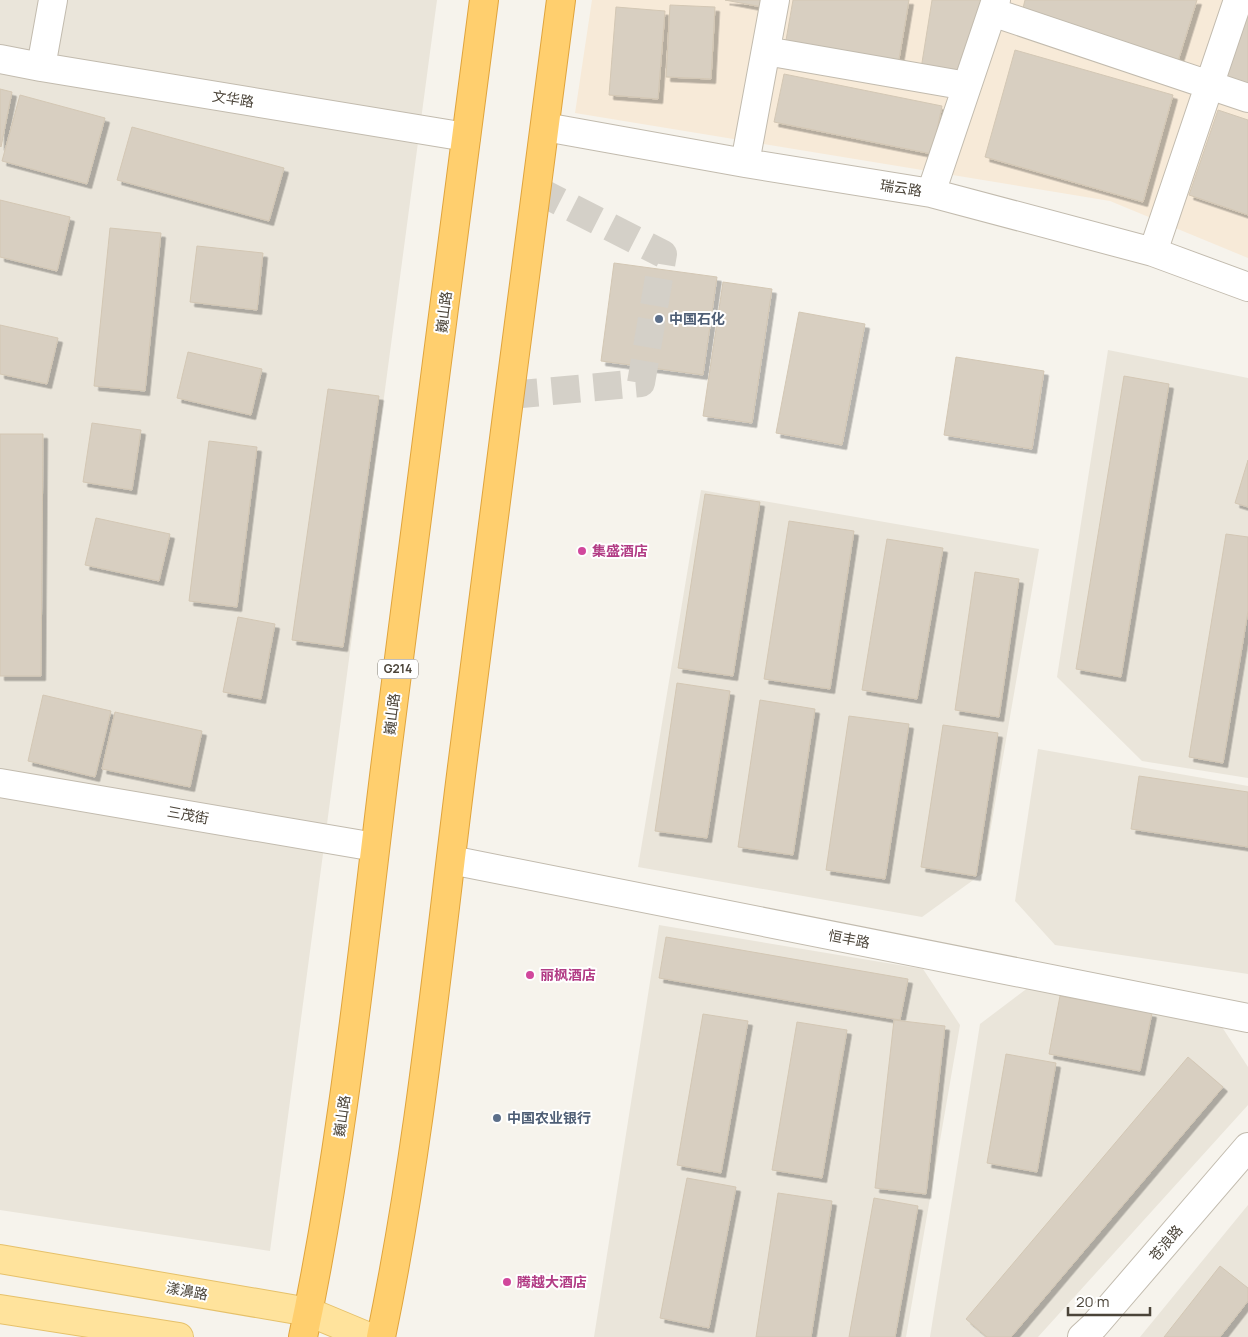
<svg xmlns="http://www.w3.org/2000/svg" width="1248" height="1337" font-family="Manrope,'Noto Sans SC',sans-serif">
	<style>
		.residential { fill: #eae5da }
		.commercial { fill: #f7ead8 }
		.building { fill: #d8cfc1; stroke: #d3c7b4; filter: url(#shadow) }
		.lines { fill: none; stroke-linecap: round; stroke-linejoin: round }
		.minor-tunnel { stroke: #d4d0c8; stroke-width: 28; stroke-dasharray: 28 14; stroke-linecap: butt }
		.minor-casing { stroke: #c2bbae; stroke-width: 30 }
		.major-casing { stroke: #e6c16a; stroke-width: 30 }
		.highway-casing { stroke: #e0a43c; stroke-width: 30 }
		.minor { stroke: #fff; stroke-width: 28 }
		.major { stroke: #ffe39c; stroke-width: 28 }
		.highway { stroke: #ffcf6e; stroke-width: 28 }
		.service-dot { fill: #5c6f8a; stroke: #fff; stroke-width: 2 }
		.hotel-dot { fill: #d1479c; stroke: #fff; stroke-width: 2 }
		.labels { text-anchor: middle; stroke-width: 4; stroke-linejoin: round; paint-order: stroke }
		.shield { fill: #fff; stroke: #817c74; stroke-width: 1 }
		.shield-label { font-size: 12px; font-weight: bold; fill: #4b4439 }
		.street-label { font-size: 14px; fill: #4b4439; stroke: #fff }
		.service-label { font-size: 14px; font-weight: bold; fill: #4e5e75; stroke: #fff; text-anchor: start }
		.hotel-label { font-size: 14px; font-weight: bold; fill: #b23c85; stroke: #fff; text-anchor: start }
	</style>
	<defs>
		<filter id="shadow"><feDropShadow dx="4.5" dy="4.5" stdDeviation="0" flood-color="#0004"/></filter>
	</defs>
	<rect width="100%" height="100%" fill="#f6f3ec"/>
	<path class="residential" d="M0,0H437L270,1251L0,1210Z
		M1108,350L1248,378V778L1142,761L1057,677Z
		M701,490L1039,549L983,873L922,917L638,867Z
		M1038,749L1248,786V974L1055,945L1015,901Z
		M659,925L923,969L960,1025L906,1337H594Z
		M1029,987L1222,1027L1248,1067V1105L1038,1337H930L980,1024Z
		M1248,1205V1337H1140Z"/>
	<path class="commercial" d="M592,0H1248V258L1110,201L575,113Z"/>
	<path class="building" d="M725,0H764L762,7Z
		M793,0H909L898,65L785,46Z
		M932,0H981L967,83L920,75Z
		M1025,0H1197L1178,61L1022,12Z
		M1248,0V89L1225,82Z
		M670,5L715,7L711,79L666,77Z
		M616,7L665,11L658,99L609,95Z
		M1015,50L1173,95L1143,202L985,157Z
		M784,74L942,106L932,154L774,122Z
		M0,89L12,92L1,147L0,146Z
		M20,95L105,118L87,184L2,161Z
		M1218,110L1248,120V215L1189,195Z
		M132,127L284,168L269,221L117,180Z
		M0,200L70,217L57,271L0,257Z
		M110,228L161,233L145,391L94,386Z
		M197,246L263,253L257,310L190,302Z
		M614,263L717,277L703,375L601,361Z
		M723,282L772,289L752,423L703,416Z
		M799,312L865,324L842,445L776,433Z
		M0,325L58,338L47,384L0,374Z
		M188,352L262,369L251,415L177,398Z
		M956,357L1044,371L1032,449L944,435Z
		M1124,376L1169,384L1121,677L1076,669Z
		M328,389L379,396L343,647L292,640Z
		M92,423L141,430L132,490L83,482Z
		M0,434H43L41,676H0Z
		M209,441L257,447L237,607L189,601Z
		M1248,460V507L1235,503Z
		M705,494L760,502L733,676L678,668Z
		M96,518L170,534L159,581L85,565Z
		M789,521L854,531L830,689L764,679Z
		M1226,534L1248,537V611L1223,763L1189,757Z
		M887,539L943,548L917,699L862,690Z
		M975,572L1019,579L999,717L955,710Z
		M238,617L275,624L261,699L223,692Z
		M677,683L730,691L707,838L655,831Z
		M43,695L111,711L95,777L28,761Z
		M760,700L815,709L793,855L738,847Z
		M115,712L202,731L190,787L102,769Z
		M849,716L909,724L885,879L826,870Z
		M943,725L998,733L976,876L921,867Z
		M1139,776L1248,792V847L1131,829Z
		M666,937L908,979L900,1020L659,978Z
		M1060,996L1152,1013L1140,1071L1049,1054Z
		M703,1014L748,1021L721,1173L677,1165Z
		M894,1020L945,1026L926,1194L875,1188Z
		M797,1022L847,1030L822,1178L772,1170Z
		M1006,1054L1056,1063L1037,1172L987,1163Z
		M1188,1057L1223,1087L1011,1337H987L966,1319Z
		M687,1178L736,1187L709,1328L660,1318Z
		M778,1193L832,1201L811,1337H756Z
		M874,1198L918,1206L895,1337H849Z
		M1220,1266L1248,1288V1301L1220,1337H1164Z"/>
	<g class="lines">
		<path class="minor-tunnel" d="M510,395L641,383L663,254L537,190"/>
		<defs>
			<path id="minor" d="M992,12L1248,98
				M766,51L967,86
				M0,59L41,67L466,137
				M41,67L53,0
				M545,127L745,163L931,193L1153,252L1248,287
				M745,163L775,0
				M931,193L996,0
				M1153,252L1238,0
				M0,783L375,847
				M451,860L1248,1018
				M1082,1337L1094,1326L1248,1147"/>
			<path id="major" d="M0,1259L309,1312L369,1337
				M0,1309L179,1337"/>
			<path id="highway" d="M303,1337C343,1147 362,953 386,760C417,507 452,253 484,0
				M381,1337C420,1149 438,957 462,767C494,511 528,256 561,0"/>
		</defs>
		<use href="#minor" class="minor-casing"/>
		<use href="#major" class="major-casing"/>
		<use href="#highway" class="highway-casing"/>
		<use href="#minor" class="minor"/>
		<use href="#major" class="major"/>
		<use href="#highway" class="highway"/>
	</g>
	<g class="service-dot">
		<circle cx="659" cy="319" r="5"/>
		<circle cx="497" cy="1118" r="5"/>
	</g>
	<g class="hotel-dot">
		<circle cx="582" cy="551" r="5"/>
		<circle cx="530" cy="975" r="5"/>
		<circle cx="507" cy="1282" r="5"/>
	</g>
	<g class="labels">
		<rect class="shield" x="378" y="659.5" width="40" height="19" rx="4"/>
		<g class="shield-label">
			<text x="398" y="673">G214</text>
		</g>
		<g class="street-label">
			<text transform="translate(233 99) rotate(9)" y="5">文华路</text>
			<text transform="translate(901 188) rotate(9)" y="5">瑞云路</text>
			<text transform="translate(444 312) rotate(-83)" y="5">巍山路</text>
			<text transform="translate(392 714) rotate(-83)" y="5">巍山路</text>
			<text transform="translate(188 815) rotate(10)" y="5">三茂街</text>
			<text transform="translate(849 939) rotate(11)" y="5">恒丰路</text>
			<text transform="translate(342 1116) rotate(-82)" y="5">巍山路</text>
			<text transform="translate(1166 1243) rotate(-49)" y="5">苍浪路</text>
			<text transform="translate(187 1291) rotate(10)" y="5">漾濞路</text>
		</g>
		<g class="service-label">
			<text x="669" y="324">中国石化</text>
			<text x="507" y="1123">中国农业银行</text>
		</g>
		<g class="hotel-label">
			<text x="592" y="556">集盛酒店</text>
			<text x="540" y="980">丽枫酒店</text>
			<text x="517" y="1287">腾越大酒店</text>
		</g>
	</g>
	<path d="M1068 1307v8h82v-8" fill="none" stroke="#4b4439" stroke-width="2.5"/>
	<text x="1076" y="1307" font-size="15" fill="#4b4439" stroke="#ffffff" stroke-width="4" paint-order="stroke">20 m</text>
</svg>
